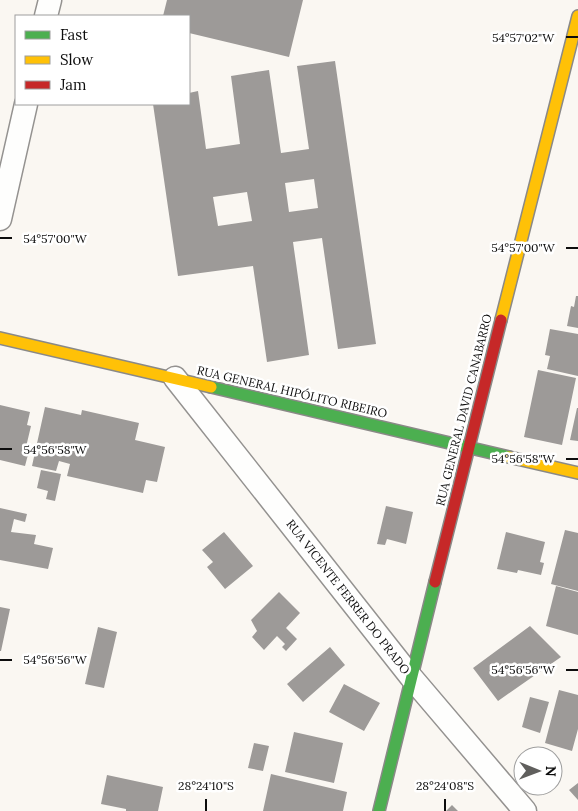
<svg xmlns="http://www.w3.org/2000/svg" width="578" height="811" font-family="Lora,serif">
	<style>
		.building { fill: #9d9a98; fill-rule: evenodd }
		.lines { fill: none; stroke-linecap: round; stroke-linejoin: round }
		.street-casing { stroke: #949290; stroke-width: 25 }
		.fast-casing { stroke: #8a8987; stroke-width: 14 }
		.slow-casing { stroke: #8a8987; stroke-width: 14 }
		.jam-casing { stroke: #8a8987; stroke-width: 14 }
		.street { stroke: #fefefd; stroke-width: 22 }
		.fast { stroke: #4caf50; stroke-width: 11 }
		.slow { stroke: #ffc107; stroke-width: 11 }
		.jam { stroke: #c62828; stroke-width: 11 }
		.ticks { fill: none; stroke: #0d0d0d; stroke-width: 2 }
		.labels { text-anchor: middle; stroke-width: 5; stroke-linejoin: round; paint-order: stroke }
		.street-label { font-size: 12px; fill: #0d0d0d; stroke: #fff }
		.ticks-label { font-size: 12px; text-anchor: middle; fill: #0d0d0d; stroke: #fff; stroke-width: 5; stroke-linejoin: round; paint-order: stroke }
	</style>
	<rect width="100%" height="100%" fill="#faf7f2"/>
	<path class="building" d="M167,0H303L289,57L189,33V16H163Z
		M335,61L376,344L338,349L322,238L293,242L309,355L267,362L253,266L178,276L153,104H189V93L198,91L206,149L240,144L231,76L269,70L281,153L309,149L297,66ZM314,179L318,208L289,212L285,183ZM247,192L252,221L218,226L213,197Z
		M576,296H578V328L567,326L571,306L574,307Z
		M550,329L578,334V376L547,369L550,356L545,355Z
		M538,370L576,378L562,445L524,437Z
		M0,405L30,412L27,425L31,426L26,447H30L25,466L0,460Z
		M45,407L81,415L82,410L139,423L135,440L165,447L157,482L146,480L143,493L67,476L70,464L59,461L56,471L32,466Z
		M577,408H578V441L570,440Z
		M41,470L61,474L55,501L46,499L48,491L37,488Z
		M386,506L413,512L406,544L387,539L385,545L377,544Z
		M0,508L27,514L25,522L14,519L11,532L36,535L34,544L53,548L48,569L0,560Z
		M565,530L578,533V591L551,584Z
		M224,532L253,566L225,589L207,567L213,562L202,550Z
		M506,532L545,542L540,562L544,563L541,575L518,570L517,573L497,569Z
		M556,586L578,592V635L546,626Z
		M279,592L300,613L286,628L297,639L286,651L282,647L285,644L277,636L264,650L252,637L257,631L251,620Z
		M0,607L10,609L1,651H0Z
		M530,626L561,657L498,701L473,668Z
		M98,627L117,632L104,688L85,684Z
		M330,647L345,665L303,702L287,684Z
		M344,684L380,703L364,731L329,712Z
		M559,690L578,695V729L572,751L545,743Z
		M530,697L549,702L540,733L522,727Z
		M294,732L343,743L334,783L285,772Z
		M254,743L269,746L263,771L248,768Z
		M271,774L347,792L343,811H263Z
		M107,775L163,787L158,811H126V809L101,804Z
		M578,783V800L569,790Z
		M452,805L458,811H446Z"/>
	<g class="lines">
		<defs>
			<path id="street" d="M46,16L50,0
				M0,219L26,104
				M175,378L411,677L525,811"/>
			<path id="fast" d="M211,387L509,457
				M379,811L435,582"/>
			<path id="slow" d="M501,320L578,16
				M0,338L211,387
				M509,457L578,473"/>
			<path id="jam" d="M435,582L501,320"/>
		</defs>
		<use href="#street" class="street-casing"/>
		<use href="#fast" class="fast-casing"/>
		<use href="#slow" class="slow-casing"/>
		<use href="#jam" class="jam-casing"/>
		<use href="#street" class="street"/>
		<use href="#fast" class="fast"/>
		<use href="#slow" class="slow"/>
		<use href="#jam" class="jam"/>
	</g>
	<path class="ticks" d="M566,37H578M0,238H12M566,248H578M0,449H12M566,459H578M0,660H12M566,670H578M206,811V799M445,811V799"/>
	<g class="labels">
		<g class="street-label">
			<text transform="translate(292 392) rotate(13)" y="4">RUA GENERAL HIPÓLITO RIBEIRO</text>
			<text transform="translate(464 410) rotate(-76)" y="4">RUA GENERAL DAVID CANABARRO</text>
			<text transform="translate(348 597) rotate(52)" y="4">RUA VICENTE FERRER DO PRADO</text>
		</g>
	</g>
	<g class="ticks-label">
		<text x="523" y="42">54°57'02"W</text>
		<text x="55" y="243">54°57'00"W</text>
		<text x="523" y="252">54°57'00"W</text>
		<text x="55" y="454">54°56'58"W</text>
		<text x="523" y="463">54°56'58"W</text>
		<text x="55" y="664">54°56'56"W</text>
		<text x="523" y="674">54°56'56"W</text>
		<text x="206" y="790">28°24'10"S</text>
		<text x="445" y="790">28°24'08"S</text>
	</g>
	<rect x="15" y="15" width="175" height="90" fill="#ffffff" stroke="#9e9e9e"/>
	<rect x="25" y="31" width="25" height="8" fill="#4caf50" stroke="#9e9e9e"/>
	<text x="60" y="40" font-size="15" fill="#0d0d0d">Fast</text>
	<rect x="25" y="56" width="25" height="8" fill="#ffc107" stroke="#9e9e9e"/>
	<text x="60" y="65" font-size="15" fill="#0d0d0d">Slow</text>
	<rect x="25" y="81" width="25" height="8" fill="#c62828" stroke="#9e9e9e"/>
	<text x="60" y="90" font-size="15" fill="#0d0d0d">Jam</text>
	<g transform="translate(538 771) rotate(91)"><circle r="24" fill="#ffffff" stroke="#9e9e9e"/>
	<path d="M0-4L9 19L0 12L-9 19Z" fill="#605f5d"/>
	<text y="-8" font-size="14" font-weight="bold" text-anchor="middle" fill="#0d0d0d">N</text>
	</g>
</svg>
